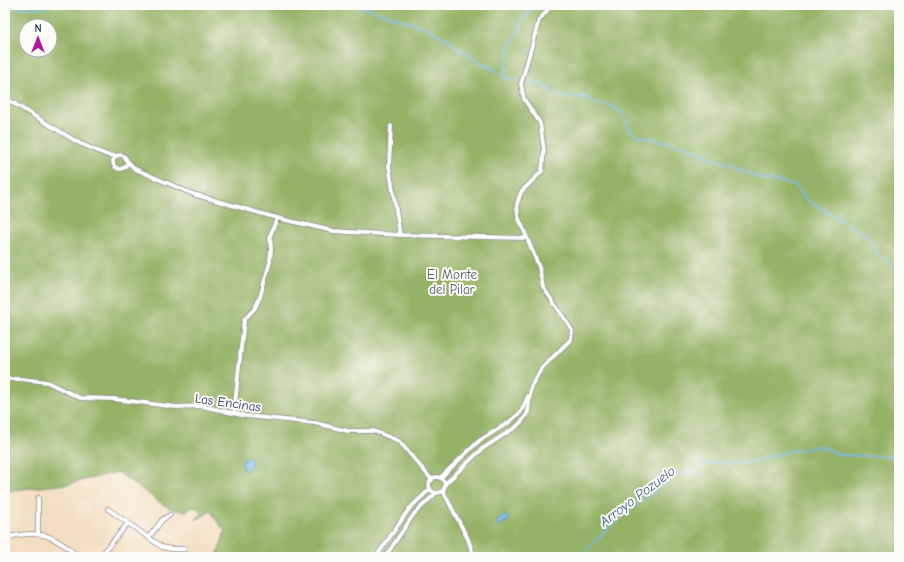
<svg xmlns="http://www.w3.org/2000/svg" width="904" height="562" font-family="'Comic Neue',sans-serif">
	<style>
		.forest { fill: #95b266; stroke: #587062; fill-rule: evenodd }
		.water { fill: #75bcec; stroke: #4876a5 }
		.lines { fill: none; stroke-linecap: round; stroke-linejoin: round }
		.stream { stroke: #75bcec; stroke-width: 1.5 }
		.minor-casing { stroke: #878690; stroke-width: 5.5 }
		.minor { stroke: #fff; stroke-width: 4 }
		.labels { text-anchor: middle; stroke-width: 4; stroke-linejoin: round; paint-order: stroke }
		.park-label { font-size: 13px; fill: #4b5f65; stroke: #fdfcf7 }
		.street-label { font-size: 13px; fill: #1b2f5e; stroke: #fdfcf7 }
		.water-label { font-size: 14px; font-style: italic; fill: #365989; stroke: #fdfcf7 }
	</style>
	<rect width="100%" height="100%" fill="#fdfcf7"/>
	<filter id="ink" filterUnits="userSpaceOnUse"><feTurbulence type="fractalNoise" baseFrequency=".025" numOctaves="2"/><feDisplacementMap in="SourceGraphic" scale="8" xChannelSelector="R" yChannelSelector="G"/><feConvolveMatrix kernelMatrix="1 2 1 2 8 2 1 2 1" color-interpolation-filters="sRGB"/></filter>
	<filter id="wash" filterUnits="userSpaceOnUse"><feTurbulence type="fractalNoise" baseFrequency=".012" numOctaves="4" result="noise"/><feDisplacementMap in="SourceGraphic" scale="16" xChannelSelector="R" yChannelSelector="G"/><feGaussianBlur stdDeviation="0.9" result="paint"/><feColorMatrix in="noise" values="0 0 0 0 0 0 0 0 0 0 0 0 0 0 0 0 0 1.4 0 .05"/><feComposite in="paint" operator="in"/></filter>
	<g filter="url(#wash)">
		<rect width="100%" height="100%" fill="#f3dec1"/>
		<path class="forest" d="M5,5H899V557H217L225,531L216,520L211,511L196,520L201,514L198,508L193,507C179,519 156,500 146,492C136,485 127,479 118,472L68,484L13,490L5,493ZM26,26H50V50H26Z"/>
		<path class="water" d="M248,458L252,460L251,462L253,464L250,465L248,470L245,471L243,469L242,460Z
			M506,515L509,520L499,526L497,524V521Z"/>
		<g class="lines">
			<path class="stream" d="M356,5L421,26L450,40L458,49L498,72L503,77L516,81
				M889,5H892
				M5,7L37,8L61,5
				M507,78L506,69L509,47L519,32L521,22L531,10L532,5
				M525,83H540L543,84L547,89L558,94L567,97H585L597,104L609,105L621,111L625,119L626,123L632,132L636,135L685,146L719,161L731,164L741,170L765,180L776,181L796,186L806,199L870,238L878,255L896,267L899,271
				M581,557L602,534L641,501L678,474L694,471L703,463H747L795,450H803L819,446L841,455L899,457"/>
		</g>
	</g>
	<g filter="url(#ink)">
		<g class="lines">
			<defs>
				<path id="minor" d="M5,98L79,143L107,155L117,156
					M391,126L389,166L400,235
					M113 162a7 7 0 1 1 14 0a7 7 0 1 1-14 0Z
					M126,160L135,169L193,194L277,218L333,231L400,235L527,238
					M5,379H21L47,382L80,398L114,399L176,407L202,406L246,416L315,423L348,431H374L399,441L432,480
					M234,413L244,320L255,308L260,297L270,262L271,249L270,236L277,218
					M429 485a8 8 0 1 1 16 0a8 8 0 1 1-16 0Z
					M440,478L479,441L508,423L521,412L528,396
					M445,484L482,449L516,427L523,420L528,412L531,386L542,368L571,339L572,330L543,287L539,267L518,216L517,204L521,192L542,171L544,150L540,123L524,99L521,84L539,20L552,5
					M443,491L468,539L474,557
					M108,509L162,547L171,549H185
					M38,533V498
					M149,537L163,519L170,515
					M5,538C39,529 53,534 79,557
					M100,557L128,523
					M376,557L409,509L430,489
					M385,557L414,514L436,493"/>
			</defs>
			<use href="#minor" class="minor-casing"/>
			<use href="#minor" class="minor"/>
		</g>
	</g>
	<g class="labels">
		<g class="park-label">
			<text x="452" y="279">El Monte<tspan x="452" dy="15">del Pilar</tspan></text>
		</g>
		<g class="street-label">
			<text transform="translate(228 402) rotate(8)" y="5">Las Encinas</text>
		</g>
		<g class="water-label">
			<text transform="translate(637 496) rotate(-37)" y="5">Arroyo Pozuelo</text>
		</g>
	</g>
	<rect width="904" height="562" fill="none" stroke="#fdfcf7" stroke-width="20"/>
	<g transform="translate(38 38)"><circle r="19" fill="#fdfcf7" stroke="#a3aaba"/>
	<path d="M0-3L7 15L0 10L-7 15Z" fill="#b5179e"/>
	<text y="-6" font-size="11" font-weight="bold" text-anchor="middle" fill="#1b2f5e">N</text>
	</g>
</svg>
